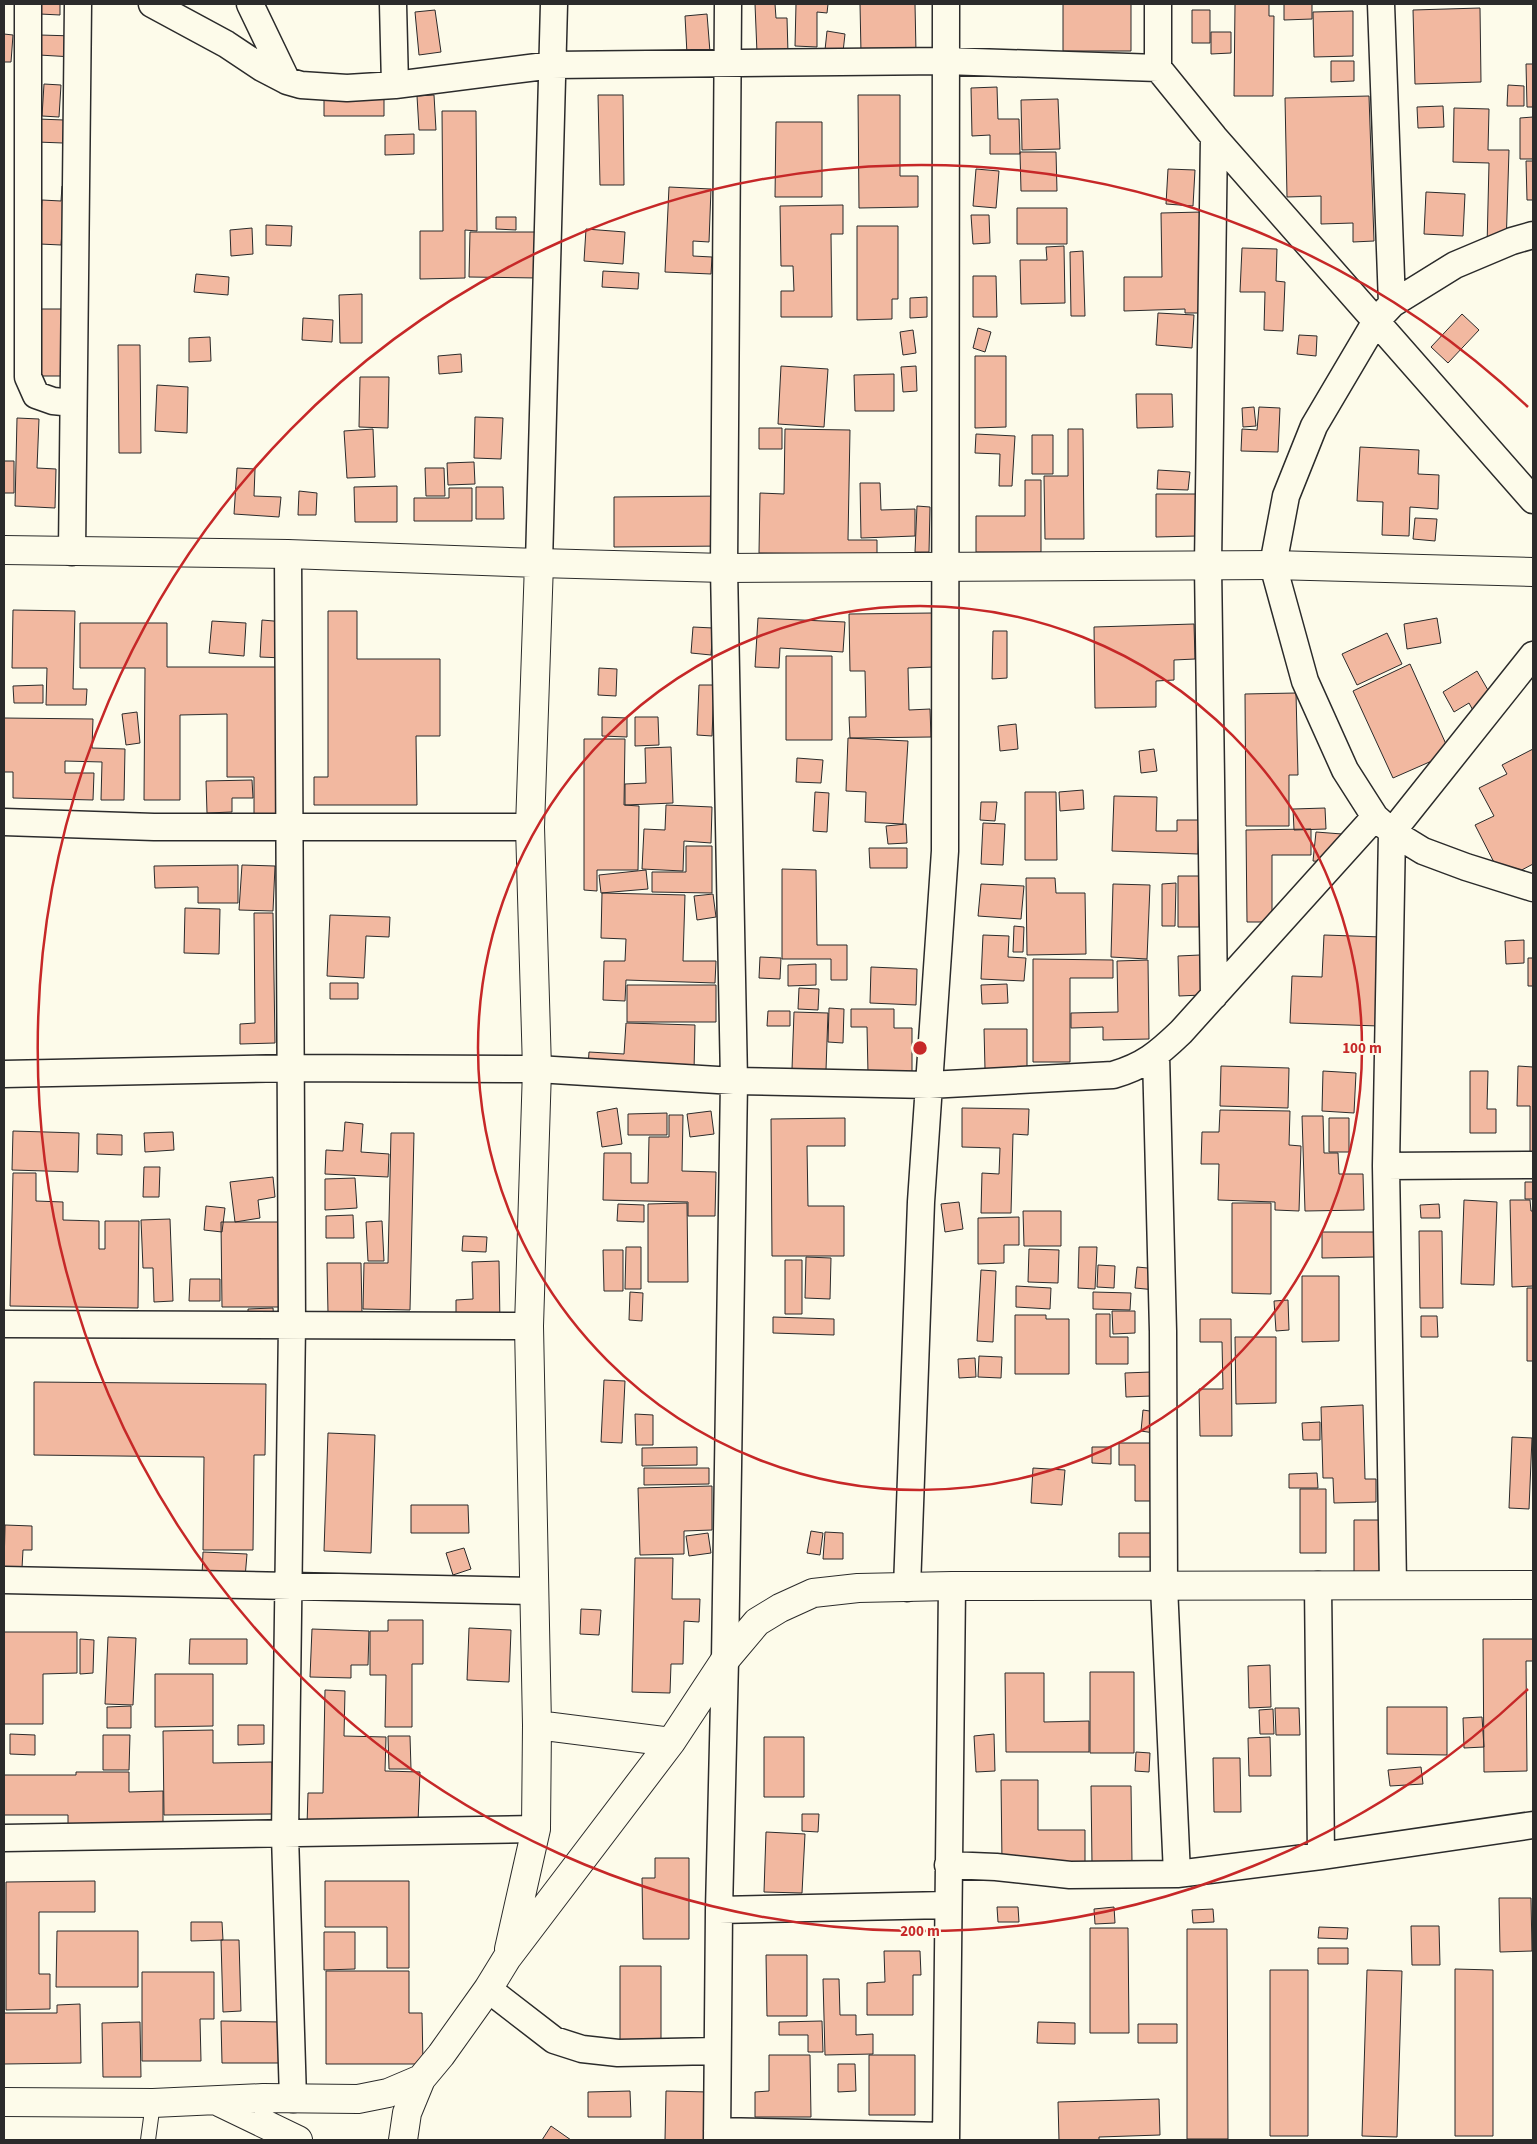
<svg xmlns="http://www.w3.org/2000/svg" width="1537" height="2144" font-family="'Source Sans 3',sans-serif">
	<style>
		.building { fill: #f2b8a0; stroke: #2b2b2b }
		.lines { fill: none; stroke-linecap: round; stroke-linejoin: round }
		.service-casing { stroke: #2b2b2b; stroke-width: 16 }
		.minor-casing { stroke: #2b2b2b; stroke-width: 29 }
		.tertiary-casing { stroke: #2b2b2b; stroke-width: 30 }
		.secondary-casing { stroke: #2b2b2b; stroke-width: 30 }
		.service { stroke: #fdfbea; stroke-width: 14 }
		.minor { stroke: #fdfbea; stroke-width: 26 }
		.tertiary { stroke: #fdfbea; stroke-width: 28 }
		.secondary { stroke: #fdfbea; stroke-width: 28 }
		.ring { fill: none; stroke: #c62828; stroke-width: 2.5 }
		.centre { fill: #c62828; stroke: #fdfbea; stroke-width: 2.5 }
		.ring-label { font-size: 15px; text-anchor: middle; font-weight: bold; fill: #c62828; stroke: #fdfbea; stroke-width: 4; stroke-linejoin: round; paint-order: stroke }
	</style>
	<rect width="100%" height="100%" fill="#fdfbea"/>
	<path class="building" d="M40,4H60V15L40,14Z
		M755,4H775L776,18H787L788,53H757Z
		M796,4H828L827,13L817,12V47L795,46Z
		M860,4H915L916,52L861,53Z
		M1063,4H1131V51H1063Z
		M1235,4H1269V16H1274L1273,96H1234Z
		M1284,4H1312V19L1284,20Z
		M1480,8L1481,82L1415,84L1413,10Z
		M435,10L441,52L419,55L415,12Z
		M1192,10H1210V43H1192Z
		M1353,11V56L1314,57L1313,12Z
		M707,14L710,52L687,54L685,16Z
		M827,31L845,34L843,52L825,50Z
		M1211,32H1231V53L1211,54Z
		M4,34L13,35L11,62H4Z
		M40,35L74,36L73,57L39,55Z
		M1331,61H1354V81L1331,82Z
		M1526,64H1533V107H1527Z
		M44,84L61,85L59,117L42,116Z
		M1508,85L1524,86V106H1507Z
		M997,87L998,119H1019L1020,154H990V135L972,136L971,88Z
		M324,88H384V116H324Z
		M434,95L436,130H419L417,96Z
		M598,95H623L624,185H600Z
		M858,95H900V176H918V207L859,208Z
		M1369,96L1374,241L1353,242V223L1321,224V196L1287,197L1285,98Z
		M1058,99L1060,149L1022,150L1021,100Z
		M1443,106L1444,127L1418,128L1417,107Z
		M1454,108L1489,109L1488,150H1509L1506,247H1487L1489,163L1453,162Z
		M442,111H476L477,231L465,230V278L420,279V231H443Z
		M1533,117V159H1520V118Z
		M38,119L64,120L63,143L37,142Z
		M776,122H822V197H775Z
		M414,134V154L385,155V135Z
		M1020,152H1056L1057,191H1021Z
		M1526,161H1533V200H1527Z
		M976,169L999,171L996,208L973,206Z
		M1168,169L1195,170L1193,206L1166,204Z
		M62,186L82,188L63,220L61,245L40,244L42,200L61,201Z
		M669,187L711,189L709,242L693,241V256L712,257L711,274L665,272Z
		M1426,192L1465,194L1463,236L1424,234Z
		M843,205V234H831L832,317H781V291H794L793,266H781L780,206Z
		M1017,208H1067V244H1017Z
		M1202,212L1204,313H1185V309L1124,311V277H1162L1161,213Z
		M971,215H989L990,243L973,244Z
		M496,217H516V230L496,229Z
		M266,225L292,226L291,246L266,245Z
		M857,226H898V299H892V319L857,320Z
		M252,228L253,254L231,256L230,230Z
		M586,229L625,232L623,264L584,261Z
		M470,232H538V278L469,277Z
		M1064,246L1065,303L1021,304L1020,260H1047L1046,247Z
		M1242,248L1277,249L1276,281L1285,282L1283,331L1264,330L1265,292H1240Z
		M1083,251L1085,316H1071L1070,252Z
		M603,271L639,273L638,289L602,287Z
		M196,274L229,277L228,295L194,292Z
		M973,276H996L997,317H973Z
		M362,294V343H340L339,295Z
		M927,297V317L910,318V298Z
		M41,309H75L74,376H40Z
		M1158,313L1194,315L1192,348L1156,345Z
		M1462,314L1479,330L1448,363L1431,347Z
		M303,318L333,320L332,342L302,340Z
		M978,328L991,332L985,352L973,348Z
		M913,330L916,353L903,355L900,332Z
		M1299,335L1317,336L1316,356L1297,354Z
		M210,337L211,361L189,362V338Z
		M118,345H140L141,453H119Z
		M461,354L462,372L439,374L438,356Z
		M975,356H1006V427L975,428Z
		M781,366L828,369L824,427L778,424Z
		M916,366L917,391L903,392L901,367Z
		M894,374V411H855L854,375Z
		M360,377H389L388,428L359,427Z
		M157,385L188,387L187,433L155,431Z
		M1136,394H1172L1173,427L1137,428Z
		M1254,407L1256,426L1243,427L1242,408Z
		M1259,407L1280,408L1278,452L1241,451L1242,429L1257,430Z
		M475,417L503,418L501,459L474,458Z
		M17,418L39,419L37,468L56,469L55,508L15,506Z
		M759,428H782V449H759Z
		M373,429L375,477L347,478L344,431Z
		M785,429L850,430L848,540H877V554L759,553L760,493L784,494Z
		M1068,429H1083L1084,539H1045L1044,476H1068Z
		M976,434L1015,436L1012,486H999L1000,454L975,453Z
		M1032,435H1053V474H1032Z
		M1360,447L1419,450L1418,474L1439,475L1438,509L1410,507L1409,536L1382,535L1383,502L1357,501Z
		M4,461H14V493H4Z
		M474,462L475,484L448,485L447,463Z
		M237,468L255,469L254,496L281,497L279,517L234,514Z
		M425,468H444L445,496H426Z
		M1158,470L1190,472L1188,490L1157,489Z
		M1025,480H1041V552H976V516H1025Z
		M860,483H880L881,510L915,509V536L861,538Z
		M397,486V522H355L354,487Z
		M476,487H503L504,519H476Z
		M449,488H472V521H414V498H449Z
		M299,491L317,493L316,515H298Z
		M1156,494H1197V536L1156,537Z
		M724,496L725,546L614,547V497Z
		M917,506L930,507L929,552H915Z
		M1415,518L1437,519L1435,541L1413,539Z
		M13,610L75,611L73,689H87L86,705H46L47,668H12Z
		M328,611H357V659H440V736H416L417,805H314V777H328Z
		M932,613L933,667L908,668L909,710L930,709L931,737L850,738L849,717H866L865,671H850L849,614Z
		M758,618L845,622L843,652L780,648L779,668L755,667Z
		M1437,618L1441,643L1407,649L1404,624Z
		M262,620L285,622L283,658L260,657Z
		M212,621L246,623L244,656L209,653Z
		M80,623H167V667H277V814H254V777H227V714L180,715V800H144L145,668H80Z
		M1194,624L1195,659L1174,660V680L1156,681V707L1095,708L1094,627Z
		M693,627L713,628L711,655L691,653Z
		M993,631H1007V678L992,679Z
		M1387,633L1402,664L1357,685L1342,654Z
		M786,656H832V740H786Z
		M1410,664L1450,753L1393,778L1353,691Z
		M599,668L617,669L616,696L598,695Z
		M1477,671L1496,704L1476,716L1469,703L1454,712L1443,692Z
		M43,685V703H14L13,686Z
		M699,685H714L712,736L697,735Z
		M1296,693L1298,775H1289V826H1246L1245,694Z
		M137,712L140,743L126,745L122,714Z
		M602,717L627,718V737L602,736Z
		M635,717H658L659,745L635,746Z
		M4,718L93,719L92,748L125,749L124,800H101L102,762L65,761V773H94L93,800L13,798V772H4Z
		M1016,724L1018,749L1000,751L998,726Z
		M848,738L908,741L903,824L865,822L866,792L846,791Z
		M584,739H625L624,805L639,806L638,870H597V891L584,890Z
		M671,747L673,803L625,805V784L646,783L645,748Z
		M1154,749L1157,771L1141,773L1139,751Z
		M1533,749V864L1503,880L1475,825L1494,816L1479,788L1507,774L1502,765Z
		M797,758L823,760L821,783L796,782Z
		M252,780L253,798H232V812L207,813L206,781Z
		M1083,790L1084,809L1060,811L1059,792Z
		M815,792L829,793L827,832L813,831Z
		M1025,792H1056L1057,860H1025Z
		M1114,796L1157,797L1156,831H1177V820H1199L1198,854L1112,851Z
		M981,802H997L995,821L980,820Z
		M666,805L712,807L711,843L684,841L683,871L642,869L644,829L665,830Z
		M1325,808L1326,829L1294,830L1293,809Z
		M983,823L1005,824L1003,865L981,864Z
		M906,824L907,843L888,844L886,826Z
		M1311,829V855H1272V922H1247L1246,830Z
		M1316,832L1342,834L1340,863L1313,861Z
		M686,846H712V893L652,892V872H686Z
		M869,848H907V868H870Z
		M238,865V903H198V887L155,888L154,866Z
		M242,865L275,866L273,911L239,910Z
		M782,869L816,870L817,945H847V980H831V959H782Z
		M646,870L648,889L601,893L599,875Z
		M1178,876H1199V927H1178Z
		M1026,878H1055L1056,893H1085L1086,954L1027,955Z
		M1176,883L1175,926H1162V884Z
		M981,884L1024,886L1021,919L978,916Z
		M1113,884L1150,885L1147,959L1111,957Z
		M602,893L685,895L683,961H716L715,983L626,980L625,1001L603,1000L604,961H625L626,939L601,938Z
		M713,894L716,917L697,920L694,896Z
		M185,908L220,909L219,954L184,953Z
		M254,913H273L275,1043L240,1044V1024L255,1023Z
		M330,915L390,917L389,937L366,936L364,978L327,976Z
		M1014,926L1024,927L1023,952H1013Z
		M983,935L1009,936L1008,957L1026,958L1024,981L981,979Z
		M1324,935L1382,937L1379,1026L1290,1023L1292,976L1322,977Z
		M1524,940V963L1506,964L1505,941Z
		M1200,955L1202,995L1179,996L1178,956Z
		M760,957L781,958L780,979L759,978Z
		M1528,958H1533V986H1528Z
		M1033,959L1113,960V978H1070V1062H1033Z
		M1148,960L1149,1039L1103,1040V1027L1071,1028V1013L1118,1012L1117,961Z
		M816,964V985L788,986V965Z
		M871,967L917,969L916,1005L870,1003Z
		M330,983H358V999H330Z
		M1007,984L1008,1003L982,1004L981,985Z
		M627,985H716V1022H627Z
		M799,988L819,989L818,1010L798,1009Z
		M829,1008L844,1009L843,1043L828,1042Z
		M851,1009H894V1028H912V1072L868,1073L867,1027H851Z
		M768,1011H790V1026H767Z
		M794,1012L828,1013L826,1070L792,1069Z
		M626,1023L695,1025L694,1071L588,1067L589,1052L624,1054Z
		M984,1029H1027V1068L985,1069Z
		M1221,1066L1289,1068L1288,1108L1220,1106Z
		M1518,1066L1533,1067V1155H1530V1106H1517Z
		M1323,1071L1356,1073L1354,1113L1322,1111Z
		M1470,1071H1488L1487,1109H1496V1133H1470Z
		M617,1108L622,1144L602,1147L597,1112Z
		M962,1108L1029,1109L1028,1135L1013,1134L1011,1213H981L982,1173L999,1174L1000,1148L962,1147Z
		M1220,1110L1290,1111L1289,1145L1301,1146L1299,1211L1275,1210V1202L1218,1200L1219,1164H1201L1202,1132H1219Z
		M711,1111L714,1134L690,1137L687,1114Z
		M667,1113V1135H628V1114Z
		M669,1115H683L682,1171L716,1172L715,1216H688V1202L603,1200L604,1153H631V1183H648L649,1137H669Z
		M1302,1116H1323L1324,1153H1338L1339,1174H1363L1364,1210L1305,1211Z
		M845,1118V1146H807L808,1206H844V1256H772L771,1119Z
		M1329,1118H1349V1152H1329Z
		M345,1122L363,1124L361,1152L389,1154L388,1177L325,1174L326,1150L343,1151Z
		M13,1131L79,1133L78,1172L12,1170Z
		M173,1132L174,1150L145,1152L144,1133Z
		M391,1133H414L410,1310L363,1309L364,1263H388Z
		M97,1134L122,1135V1155L97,1154Z
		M144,1167H160L159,1197H143Z
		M13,1173H36V1201L63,1202V1220L99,1221V1249H105V1221H139L138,1308L10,1306Z
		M273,1177L275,1197L258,1200L260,1218L235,1222L230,1182Z
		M355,1178L357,1208L325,1210V1179Z
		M1525,1182H1533V1199H1525Z
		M1464,1200L1497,1202L1494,1285L1461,1284Z
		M1510,1200H1530L1531,1211H1533V1286L1512,1287Z
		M959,1202L963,1229L945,1232L941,1204Z
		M687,1203L688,1282H648V1204Z
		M1232,1203H1271V1294L1232,1293Z
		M618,1204L644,1205V1222L617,1221Z
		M1439,1204L1440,1218H1421L1420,1205Z
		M206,1206L225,1208L222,1232L204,1230Z
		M1023,1211H1061V1246H1024Z
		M353,1215L354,1238H326V1216Z
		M1019,1217V1245H1004V1263L978,1264V1218Z
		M170,1219L173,1301L154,1302L153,1268H143L141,1220Z
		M382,1221L384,1261H368L366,1222Z
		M221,1222H282L283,1307H222Z
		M1419,1231H1442L1443,1308H1420Z
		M1322,1232H1374V1257L1322,1258Z
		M463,1236L487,1237L486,1252L462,1251Z
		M626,1247H641V1289H625Z
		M1079,1247H1097L1095,1289L1078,1288Z
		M1029,1249L1059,1250L1058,1283L1028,1282Z
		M603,1250H623V1291H604Z
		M806,1257L831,1258L830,1299L805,1298Z
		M785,1260H802V1314H785Z
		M499,1261L500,1325H456V1300L473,1299L472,1262Z
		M327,1263H361L362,1313H328Z
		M1098,1265L1115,1266L1114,1288L1097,1287Z
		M1137,1267L1158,1269L1156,1290L1135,1288Z
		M981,1270L996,1271L993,1342L977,1341Z
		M1302,1276H1339V1341L1302,1342Z
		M190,1279H220V1301H189Z
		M1016,1286L1051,1288L1050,1309L1016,1307Z
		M1527,1288H1533V1361H1527Z
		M630,1292L643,1293L642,1321L629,1320Z
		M1093,1292L1131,1293L1130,1310L1093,1309Z
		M1288,1300L1289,1330L1276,1331L1274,1301Z
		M273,1308L274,1321H248V1309Z
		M1112,1311H1135V1333L1113,1334Z
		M1096,1314H1110V1337H1128V1364H1096Z
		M1015,1315H1046V1319H1069V1374H1015Z
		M1421,1316H1437L1438,1337H1421Z
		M773,1317L834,1319V1335L773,1333Z
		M1200,1319H1231L1232,1436H1200L1199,1389H1223L1222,1342H1200Z
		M1235,1337H1276V1403L1236,1404Z
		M979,1356L1002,1357L1001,1378L978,1377Z
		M975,1358L976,1377L959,1378L958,1359Z
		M1151,1372V1396L1126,1397L1125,1373Z
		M604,1380L625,1381L622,1443L601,1442Z
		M34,1382L266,1384L265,1455H254L253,1550H203L204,1457L34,1455Z
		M1363,1405L1365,1479H1376V1502L1334,1503L1333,1478H1323L1321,1407Z
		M1143,1410L1156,1412L1154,1433L1141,1431Z
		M635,1414L653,1415V1445H636Z
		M1320,1422V1440H1303L1302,1423Z
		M328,1433L375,1435L371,1553L324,1551Z
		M1512,1437L1532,1438L1529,1509L1509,1508Z
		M1119,1443H1151V1501H1135V1465H1119Z
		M697,1447V1465L642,1466V1448Z
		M1092,1447H1111V1464L1092,1463Z
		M644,1468H709V1484L644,1485Z
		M1033,1468L1065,1470L1062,1505L1031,1503Z
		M1317,1473L1318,1488H1289V1474Z
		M712,1486V1530L684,1531V1554L640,1555L638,1488Z
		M1300,1489H1326V1553H1300Z
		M411,1505H468L469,1533H411Z
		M1354,1520H1381V1572H1354Z
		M5,1525L32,1526V1550H23L22,1568H4Z
		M811,1531L823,1533L820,1555L807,1553Z
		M825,1532L843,1533V1559H823Z
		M708,1533L711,1553L689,1556L686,1536Z
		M1119,1533H1157V1557H1119Z
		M464,1548L471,1569L453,1575L446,1553Z
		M203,1552L247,1554L245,1578L202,1576Z
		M635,1558H673L672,1599H700L699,1622L684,1621L683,1664H671L670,1693L632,1692Z
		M581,1609L601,1610L599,1635L580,1634Z
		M388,1620H423V1664H412V1727H385L386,1675H370V1631H388Z
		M469,1628L511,1630L509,1682L467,1680Z
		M312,1629L369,1631L368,1665H351V1678L310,1677Z
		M4,1632H77V1673L43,1674V1724H4Z
		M108,1637L136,1638L133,1705L105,1704Z
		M80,1639L94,1640L93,1673L80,1674Z
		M190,1639H247V1664H189Z
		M1483,1639H1533V1661H1526L1527,1771L1484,1772Z
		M1270,1665L1271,1707L1249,1708L1248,1666Z
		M1090,1672H1134V1753H1090Z
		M1005,1673H1044V1722L1089,1721V1752H1006Z
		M155,1674H213V1726L155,1727Z
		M325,1690L345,1691L344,1736L386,1737L385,1771L420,1772L418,1822L307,1825L308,1793H323Z
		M131,1706V1728H107V1707Z
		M1387,1707H1447V1755L1387,1754Z
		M1275,1708H1299L1300,1735H1276Z
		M1273,1709L1274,1734H1260L1259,1710Z
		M1482,1717L1484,1747L1464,1748L1463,1718Z
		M238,1725H264V1744L238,1745Z
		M213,1730V1763L272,1762V1814L164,1815L163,1731Z
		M10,1734L35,1735V1755L10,1754Z
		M994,1734L995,1771L976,1772L974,1736Z
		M103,1735H130L129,1770H103Z
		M388,1736H410L411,1769H389Z
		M764,1737H804V1797H764Z
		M1270,1737L1271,1776H1249L1248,1738Z
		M1136,1752L1150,1753L1149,1772L1135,1771Z
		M1213,1758H1240L1241,1812H1214Z
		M1421,1767L1423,1784L1390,1786L1388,1770Z
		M76,1772H129V1792L163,1791V1826H68V1815H4V1775H76Z
		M1001,1780H1038V1830H1085V1862L1002,1863Z
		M1091,1786H1131L1132,1863L1092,1864Z
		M802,1814H819L818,1832L802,1831Z
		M766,1832L805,1834L802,1893L764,1892Z
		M655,1858H689V1939H643L642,1878H655Z
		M95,1881V1912H39V1974H50V2009L6,2010V1882Z
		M325,1881H409V1968H387V1927H325Z
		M1499,1898H1531L1532,1951L1500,1952Z
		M997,1907H1018L1019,1922H998Z
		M1114,1907L1115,1923L1095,1924L1094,1909Z
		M1213,1909L1214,1922L1193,1923L1192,1910Z
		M191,1922H222L223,1940L191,1941Z
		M1411,1926H1439L1440,1965H1412Z
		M1319,1927L1348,1928L1347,1939L1318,1938Z
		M1090,1928H1128L1129,2033H1090Z
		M1187,1929H1227L1228,2139H1187Z
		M57,1931H138V1987H56Z
		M324,1932H355V1969L324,1970Z
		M221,1940H239L241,2011L223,2012Z
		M1318,1948H1348V1964H1318Z
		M884,1951H920L921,1975H913V2015H867V1983L885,1982Z
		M766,1955H807V2016H767Z
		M620,1966H661V2049H620Z
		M1455,1969L1493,1970V2136H1455Z
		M1270,1970H1308V2136H1270Z
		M1367,1970L1402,1971L1397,2137L1362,2136Z
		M326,1971H409V2013H422L423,2064H326Z
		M142,1972H214V2019H200L201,2061H142Z
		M823,1979H839L840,2015H856V2035L873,2034V2054L825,2055Z
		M80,2004L81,2063L4,2064V2013H57V2005Z
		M221,2021L282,2022L283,2063H222Z
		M822,2021L823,2052H808V2035H779V2022Z
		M140,2022L141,2077H103L102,2023Z
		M1038,2022L1075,2023V2044L1037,2043Z
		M1138,2024H1177V2043H1138Z
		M769,2055H810L811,2117H755V2092L769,2091Z
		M869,2055H915V2115H869Z
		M838,2064H855L856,2091L838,2092Z
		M630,2091L631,2117H588V2092Z
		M666,2091L708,2092L706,2140H665Z
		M1159,2099L1160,2135L1099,2137V2140H1059L1058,2102Z
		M551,2126L571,2140H542Z"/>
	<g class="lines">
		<defs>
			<path id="service" d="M148,2140L153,2103"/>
			<path id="minor" d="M28,4V377L36,395L53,401L73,403
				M152,4L226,44L262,68L287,81L301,85L347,88L395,85L553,65L945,61L1158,68
				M250,4L287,81
				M393,4L395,85
				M1158,4V68L1214,137L1533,500
				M1381,4L1392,304
				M1214,137L1208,565L1214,996
				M1533,235L1512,241L1455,265L1392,304L1376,321L1314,426L1286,496L1273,565L1305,681L1345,770L1375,817L1392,832L1423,851L1466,867L1533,888
				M72,552L78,4
				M288,554L292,1324L285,1835L293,2099
				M539,563L554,4
				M4,822L154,827H530
				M1156,1055L1163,1331L1164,1586L1177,1874
				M4,1074L292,1068L537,1069L734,1081L929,1085L1113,1075C1144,1066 1158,1054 1181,1032L1375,817
				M1386,1166L1533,1165
				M4,1324L529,1326
				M4,1580L534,1591
				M1393,1584L1386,1166L1392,832L1533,655
				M1318,1585L1321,1856
				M907,1588L921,1202L945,851L946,4
				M4,1838L536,1829
				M948,1865L996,1867L1070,1875L1177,1874L1321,1856L1533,1825
				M719,1910L947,1905
				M488,1989L554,2040L582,2049L618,2053L717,2051
				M717,2131L946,2136
				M717,2140L719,1910L725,1660L734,1081L724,568L728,4
				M946,2140L952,1586"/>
			<path id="tertiary" d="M539,563L724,568L1273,565L1533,572"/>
			<path id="secondary" d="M4,550L288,554L539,563L530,827L537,1069L529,1326L537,1725L671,1742L725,1660L757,1622L780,1608L813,1593L858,1588L952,1586L1533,1585
				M509,1949L536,1829L537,1725
				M4,2102L153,2103L263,2098L358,2099L388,2093L421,2079L441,2055L488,1989L507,1958L671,1742
				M221,2103L298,2140
				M403,2140L407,2113L421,2079"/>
		</defs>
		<use href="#service" class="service-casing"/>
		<use href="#minor" class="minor-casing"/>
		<use href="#tertiary" class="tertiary-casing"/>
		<use href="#secondary" class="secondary-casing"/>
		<use href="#service" class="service"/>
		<use href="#minor" class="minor"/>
		<use href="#tertiary" class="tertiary"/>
		<use href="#secondary" class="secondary"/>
	</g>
	<g class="ring">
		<circle cx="920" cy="1048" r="442"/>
		<path d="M1528 1689A883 883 0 1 1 1528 407"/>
	</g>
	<circle cx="920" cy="1048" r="8" class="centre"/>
	<g class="ring-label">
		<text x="1362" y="1053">100 m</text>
		<text x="920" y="1936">200 m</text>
	</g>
	<rect width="1537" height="2144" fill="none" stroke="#2b2b2b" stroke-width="10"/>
</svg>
